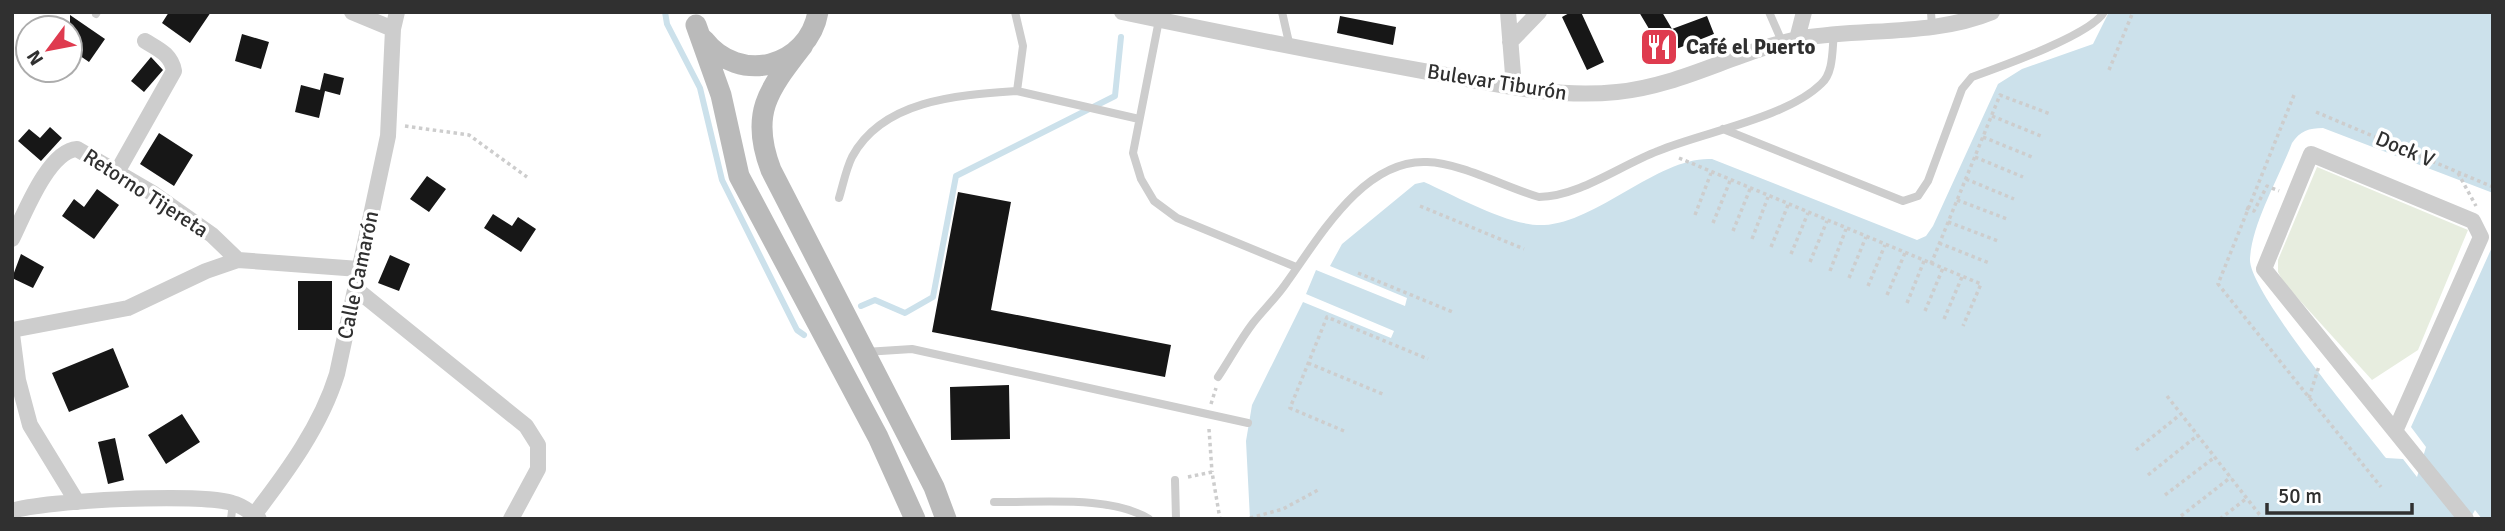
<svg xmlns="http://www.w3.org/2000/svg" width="2505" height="531" font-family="Signika,sans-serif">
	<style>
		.green { fill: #e7eddf }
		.water { fill: #cce1eb }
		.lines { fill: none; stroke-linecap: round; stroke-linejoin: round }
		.stream { stroke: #cce1eb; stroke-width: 6 }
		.building { fill: #171717 }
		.path { stroke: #cdcdcd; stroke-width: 3.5; stroke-dasharray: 3.5 3.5; stroke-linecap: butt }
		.lane { stroke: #cdcdcd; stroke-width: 8 }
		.street { stroke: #cdcdcd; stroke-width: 16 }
		.secondary { stroke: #bababa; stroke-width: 21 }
		.labels { text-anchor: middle; stroke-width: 7; stroke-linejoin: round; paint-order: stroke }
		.poi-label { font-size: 21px; font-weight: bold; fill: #303030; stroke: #fff; text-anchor: start }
		.street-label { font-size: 21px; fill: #303030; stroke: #fff }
	</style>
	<rect width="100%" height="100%" fill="#fff"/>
	<path class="green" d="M2317,167L2468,230L2418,350L2372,380L2284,283L2278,272V260Z"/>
	<path class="water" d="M2109,12H2493V193L2323,128C2309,128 2300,131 2292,143C2279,178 2252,223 2250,259C2248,291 2361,425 2386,458L2403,459L2417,477L2426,447L2411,427L2493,245V519H2482L2475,510L2470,519H1250L1246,441L1252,405L1303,302L1391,338L1394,331L1306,294L1316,270L1405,306L1407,298L1330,266L1342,244L1415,184L1424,182C1456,196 1510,227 1544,225C1598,222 1659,156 1712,159L1917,240L1926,236L1933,226L1998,84L2022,69L2093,44Z"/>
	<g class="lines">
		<path class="stream" d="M665,12L667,24L700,88L722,180L797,330L804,335
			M861,306L875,300L905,313L933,297L956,176L1115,96L1121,37"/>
	</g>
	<path class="building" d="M169,12H211L190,43L162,23Z
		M1571,12H1581L1604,62L1587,70L1562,17Z
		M1639,12H1662L1672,29L1707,16L1714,34L1651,59L1644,43L1655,39Z
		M70,15L105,39L89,62L70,49Z
		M1340,16L1396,27L1393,45L1337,33Z
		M242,34L269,42L261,69L235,61Z
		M151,57L163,70L144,92L131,81Z
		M324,73L344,78L340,95L325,91L319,118L295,112L301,85L320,90Z
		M50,127L62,138L41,161L18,141L29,129L40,138Z
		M159,133L193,155L174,186L140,164Z
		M427,176L446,189L429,212L410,199Z
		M97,189L119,205L94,239L62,216L74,199L84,207Z
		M958,192L1011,202L991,310L1171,345L1165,377L932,332Z
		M493,214L512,226L518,217L536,229L521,252L484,228Z
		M21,254L44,267L33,288L12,278Z
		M390,255L410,264L399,291L378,283Z
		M298,281H332V330H298Z
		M113,348L129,387L69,412L52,373Z
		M1009,385L1010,439L951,440L950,387Z
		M182,414L200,442L166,464L148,435Z
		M115,438L124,480L108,484L98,442Z"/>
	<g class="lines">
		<path class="path" d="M2109,70L2133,12
			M2294,95L2218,284L2381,487
			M2316,112L2493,187
			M1992,116L2041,136
			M405,126L469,135L527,177
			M1983,137L2032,157
			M1975,157L2023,177
			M1679,158L1981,284L1963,326
			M2458,173L2476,206
			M1966,179L2014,199
			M1957,200L2007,219
			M1420,206L1524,249
			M2246,208L2254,211L2267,186L2279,191
			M1695,215L1711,173
			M1948,222L1998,241
			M1713,223L1730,181
			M1733,231L1750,189
			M1752,239L1768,197
			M1939,243L1989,263
			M1771,247L1788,205
			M1791,254L1808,213
			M1810,262L1827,221
			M1931,264L2000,95L2050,114
			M1830,271L1846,229
			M1358,273L1455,313
			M1849,278L1866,237
			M1868,286L1885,245
			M1887,295L1905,253
			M1907,303L1924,261
			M1925,311L1943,268
			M1944,319L1962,277
			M1308,363L1385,395
			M2167,396L2263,519
			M2309,398L2319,366
			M1211,404L1216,388
			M1209,429L1212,472
			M1344,431L1290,408L1327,317L1428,359
			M2136,450L2181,414
			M2148,475L2198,435
			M1188,477L1212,472L1220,519
			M2165,495L2215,457
			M2181,516L2231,477
			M1250,518L1283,509L1318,490
			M2220,519L2247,498"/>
		<path class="lane" d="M1015,12L1023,46L1017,91L1139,119
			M1282,12L1290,47
			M1769,12L1783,44
			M1931,12L1932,27
			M96,14L97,12
			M1159,20L1133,153L1141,179L1154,201L1177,218L1296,267
			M1723,129L1903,201L1918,196L1928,181L1962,89L1972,77C2000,67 2091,35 2104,12
			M839,198C843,185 846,169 852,157C883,99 960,95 1017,91
			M865,352L912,349L1248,423
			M1218,377C1230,359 1240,340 1253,323C1264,309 1277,297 1287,282C1319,238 1363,159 1427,162C1461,163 1505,187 1539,197C1580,196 1619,166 1658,151C1704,132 1786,118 1821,84C1834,73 1832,49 1834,33
			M1175,480L1176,519
			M994,502C1039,503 1111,495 1149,519
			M231,519L233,503"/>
		<path class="street" d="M352,12L393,29
			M1122,12C1222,33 1322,53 1423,71C1487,82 1551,99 1617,92C1682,86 1740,49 1804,38C1865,28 1934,36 1992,12
			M1508,12L1514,87
			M1797,39L1804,12
			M1510,42L1539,12
			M117,172L174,71C171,54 158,49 145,41
			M12,239C24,215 48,151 77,149L154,194L212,235L238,260
			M356,289L526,426L538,445V469L511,519
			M12,330L128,308L206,271L238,260L359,269
			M12,334L18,380L30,425L77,502
			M2396,429L2481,237L2473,221L2311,154L2264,269L2466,519
			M12,511C45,500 200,493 232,503C241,505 252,513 259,519
			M254,515C287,472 321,426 337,374L388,136L393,29L397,12"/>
		<path class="secondary" d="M696,25L721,95L739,176L878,437L915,519
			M704,40C739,85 808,68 818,12
			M803,45C769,89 749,113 771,170L934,487L946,519"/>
	</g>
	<defs>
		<symbol id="restaurant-square" viewBox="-11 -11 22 22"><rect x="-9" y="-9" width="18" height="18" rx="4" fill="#df3b4f" stroke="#fff"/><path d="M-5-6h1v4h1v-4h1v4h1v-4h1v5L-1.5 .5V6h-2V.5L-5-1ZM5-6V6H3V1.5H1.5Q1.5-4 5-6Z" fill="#fff"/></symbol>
	</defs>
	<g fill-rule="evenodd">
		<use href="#restaurant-square" x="1637" y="25" width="44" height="44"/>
	</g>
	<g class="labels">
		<g class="poi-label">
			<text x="1686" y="54">Café el Puerto</text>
		</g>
		<g class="street-label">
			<text transform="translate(1497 82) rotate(9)" y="7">Bulevar Tiburón</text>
			<text transform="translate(2405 149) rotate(23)" y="7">Dock V</text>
			<text transform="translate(146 193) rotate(33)" y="7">Retorno Tijereta</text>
			<text transform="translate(358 275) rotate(-78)" y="7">Calle Camarón</text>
		</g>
	</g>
	<rect width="2505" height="531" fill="none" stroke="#303030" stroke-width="28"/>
	<g transform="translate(49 49) rotate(238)"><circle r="33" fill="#ffffff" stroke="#acacac" stroke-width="2"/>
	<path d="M0-5L12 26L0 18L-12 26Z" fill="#df3b4f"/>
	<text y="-10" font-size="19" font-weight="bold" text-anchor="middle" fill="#303030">N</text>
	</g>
	<path d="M2267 503v10h145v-10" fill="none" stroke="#303030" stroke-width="3.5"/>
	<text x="2278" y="503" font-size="21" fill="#303030" stroke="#ffffff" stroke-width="5" paint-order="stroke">50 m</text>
</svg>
